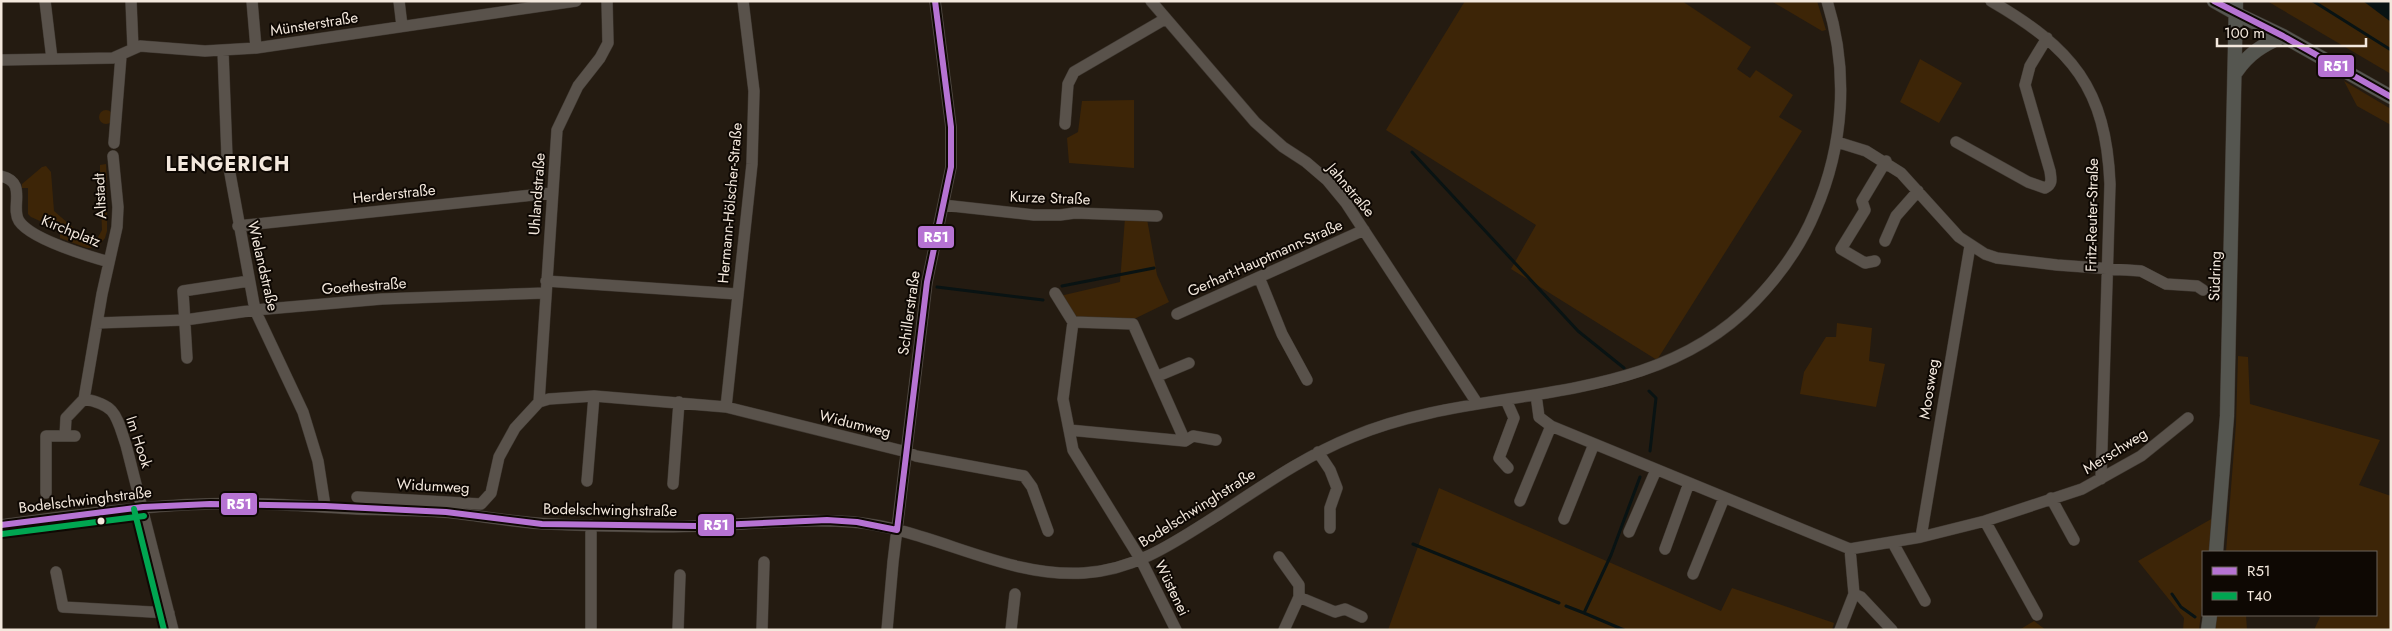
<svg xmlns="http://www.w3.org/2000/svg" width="2392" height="631" font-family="Jost,sans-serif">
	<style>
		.green { fill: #3d2507 }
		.water { fill: #091313 }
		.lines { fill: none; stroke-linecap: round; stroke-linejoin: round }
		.stream { stroke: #091313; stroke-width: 3 }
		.minor-casing { stroke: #3f3831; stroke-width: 12 }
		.major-casing { stroke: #3f3831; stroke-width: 15 }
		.minor { stroke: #59524b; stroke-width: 11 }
		.major { stroke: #555650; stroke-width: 14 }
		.bus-1-casing { stroke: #0e0803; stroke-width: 10 }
		.bus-2-casing { stroke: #0e0803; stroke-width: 10 }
		.bus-1 { stroke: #b673d3; stroke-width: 6 }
		.bus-2 { stroke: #00a651; stroke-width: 6 }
		.bus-dot { fill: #f3e8dd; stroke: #0e0803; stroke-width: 2 }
		.labels { text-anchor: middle; stroke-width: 4; stroke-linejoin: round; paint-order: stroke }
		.street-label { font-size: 15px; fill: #f3e8dd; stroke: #0e0803 }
		.district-label { font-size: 20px; font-weight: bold; letter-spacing: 1px; fill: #f3e8dd; stroke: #0e0803 }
		.line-badge { stroke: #0e0803; stroke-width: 2 }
		.badge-label { font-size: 14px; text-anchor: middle; font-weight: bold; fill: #fff }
	</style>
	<rect width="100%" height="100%" fill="#241b11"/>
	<path class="green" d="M1465,1H1682L1751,47L1737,69L1750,78L1756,70L1793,95L1779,117L1802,131L1657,360L1511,269L1536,225L1386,130Z
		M1771,1H1817L1826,30L1822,31Z
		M2267,1H2391V74Z
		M1920,59L1962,83L1939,123L1900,102Z
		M2344,81L2391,109V125L2357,106Z
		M1134,100V168L1069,163L1067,138L1078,132L1082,101Z
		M99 117a7 7 0 1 1 14 0a7 7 0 1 1-14 0Z
		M106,164L107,182H100V165Z
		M46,166L51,172L54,211L77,231L82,240L89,243L92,248H87L60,238V230L31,217L28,214V188H22V184L42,167Z
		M107,187V231L105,238L100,244L97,239L102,230L101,206L105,205L104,188Z
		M1125,218L1147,219L1157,275L1169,302L1130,321L1075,319L1060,296L1120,282Z
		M1837,323L1872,328L1869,361L1885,364L1876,407L1800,394L1804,372L1826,337H1836Z
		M2238,356L2248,357L2250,404L2380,440L2359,485L2391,496V630H2314L2320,617L2314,615H2376V552H2226L2236,424Z
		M1439,488L1721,611L1732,588L1834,623L1832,630H1388Z
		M2213,518L2209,552H2203V597L2199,630H2183L2184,618L2138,561Z
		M2217,615H2246L2247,630H2214Z
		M2034,621L2046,630H2019Z"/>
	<path class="water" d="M2363,1H2391V22Z"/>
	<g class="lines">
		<path class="stream" d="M2313,1L2391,50
			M1412,152L1578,331L1624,368
			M1062,286L1154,268
			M937,287L1043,300
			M1649,391L1656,398L1650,451
			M1413,544L1559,603
			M2172,594L2181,607L2195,617
			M1566,606L1584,613
			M1624,630L1584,613L1611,555L1640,477"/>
		<defs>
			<path id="minor" d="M45,1L52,59
				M131,1L133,48
				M252,1L256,48
				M399,1L402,26
				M1151,1L1255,122L1283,147L1306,162L1327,180L1346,203L1477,403
				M1991,1C2072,48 2106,88 2110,184L2101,479
				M223,51L227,157L255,310L303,412L318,461L325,506
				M1,60L113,58L140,46L205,51L256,48L576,1
				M1065,124L1068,84L1074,72L1165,19
				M1837,142L1866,151L1901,173L1959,237L1985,254L1997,258L2057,265L2141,271L2166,284L2197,286L2203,290
				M1956,142L2028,182L2045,188C2053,184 2051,179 2050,171L2025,85L2030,66L2047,38
				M114,143L121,56
				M1,176C28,182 10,207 19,221C31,239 88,256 109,262
				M943,205L1034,215H1060L1075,213L1157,216
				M238,226L552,193
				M1885,241L1896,216L1918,191
				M1875,261L1865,263L1841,249L1865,210L1862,201L1886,161
				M1259,277L1282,334L1307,380
				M546,281L737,294
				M1055,293L1073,322L1063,399L1073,450L1141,560L1176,630
				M1177,314L1364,230
				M97,323L185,320L255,310L382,299L545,293
				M187,358L183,291L249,281
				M1158,376L1189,363
				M1536,395L1539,417L1551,426L1850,549L1921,537L1985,521L2082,489L2141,456L2188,418
				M84,399C117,405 116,416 126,445L173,630
				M1506,400L1514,418L1499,458L1508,468
				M539,402L557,130L578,86L600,58L608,43L607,1
				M726,407L752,164L754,91L743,1
				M1069,430L1185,441L1133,324L1073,322
				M65,436L66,418L84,399L102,294L117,227L118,207L113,156
				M1185,441L1193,436L1216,440
				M1318,452L1330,470L1337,488L1330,508V528
				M587,481L594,396
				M673,484L679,402
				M46,493V436H75
				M357,497L481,504L491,493L499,457L515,428L539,402L549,399L594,396L726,407L907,452L916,456L1024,476L1032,487L1048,531
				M2051,498L2074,540
				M1520,501L1551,426
				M1564,519L1594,444
				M1985,521L2037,615
				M1,525C69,516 137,506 206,504C256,502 307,506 357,509C386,510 414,510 443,512C479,515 515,523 551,524C601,526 652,528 702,526C752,524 803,518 853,522C932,529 1004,578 1084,573C1137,570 1178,540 1221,513C1264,485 1305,456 1352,437C1484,381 1648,413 1755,301C1780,275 1801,246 1815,212C1844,145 1849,71 1827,1
				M591,525V630
				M1629,532L1656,470
				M1921,537L1970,246
				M1893,543L1925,601
				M1665,549L1689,483
				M1279,557L1299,585V597L1284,630
				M56,572L63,607L169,613
				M1693,574L1724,498
				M1854,594L1861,597L1892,630
				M1299,597L1335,612L1345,609L1362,617
				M678,630L680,575
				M762,630L764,562
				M887,630L893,562L927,282L951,167V127L935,1
				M1011,630L1015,594
				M1840,630L1854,594L1850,549"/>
			<path id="major" d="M2214,1L2237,14L2283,36L2391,97
				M2236,72C2249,53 2263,45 2283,36
				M2216,552L2227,416L2236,1
				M2208,630L2210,615"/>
		</defs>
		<use href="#minor" class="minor-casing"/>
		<use href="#major" class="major-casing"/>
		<use href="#minor" class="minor"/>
		<use href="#major" class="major"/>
		<defs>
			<path id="bus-1" d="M2214,1L2283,36L2391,97
				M1,525L143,507L210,504L325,506L446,512L542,524L696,526L827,520L857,522L897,530L927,282L951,167V127L935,1"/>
			<path id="bus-2" d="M134,509L164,630
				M2,534L144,516"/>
		</defs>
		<use href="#bus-1" class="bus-1-casing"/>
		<use href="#bus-2" class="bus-2-casing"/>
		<use href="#bus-1" class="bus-1"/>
		<use href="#bus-2" class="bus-2"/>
	</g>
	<circle class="bus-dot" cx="101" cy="521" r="4.5"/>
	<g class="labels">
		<g class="street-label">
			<text transform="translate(314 24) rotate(-9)" y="5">Münsterstraße</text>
			<text transform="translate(1351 190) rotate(50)" y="5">Jahnstraße</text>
			<text transform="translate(394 194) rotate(-6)" y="5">Herderstraße</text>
			<text transform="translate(537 194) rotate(-86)" y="5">Uhlandstraße</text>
			<text transform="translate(100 196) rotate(-93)" y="5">Altstadt</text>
			<text transform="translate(1050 198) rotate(2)" y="5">Kurze Straße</text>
			<text transform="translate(730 203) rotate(-85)" y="5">Hermann-Hölscher-Straße</text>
			<text transform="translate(2092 215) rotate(-89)" y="5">Fritz-Reuter-Straße</text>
			<text transform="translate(71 231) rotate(22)" y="5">Kirchplatz</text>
			<text transform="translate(1265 258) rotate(-24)" y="5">Gerhart-Hauptmann-Straße</text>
			<text transform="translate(263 266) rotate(77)" y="5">Wielandstraße</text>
			<text transform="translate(2215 276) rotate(-88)" y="5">Südring</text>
			<text transform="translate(364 286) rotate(-4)" y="5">Goethestraße</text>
			<text transform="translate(909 313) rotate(-82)" y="5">Schillerstraße</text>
			<text transform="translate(1929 389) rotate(-81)" y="5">Moosweg</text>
			<text transform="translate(855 424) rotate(14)" y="5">Widumweg</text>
			<text transform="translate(139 442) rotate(72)" y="5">Im Hook</text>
			<text transform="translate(2115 451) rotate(-32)" y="5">Merschweg</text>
			<text transform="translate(433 486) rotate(3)" y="5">Widumweg</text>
			<text transform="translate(85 500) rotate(-7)" y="5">Bodelschwinghstraße</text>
			<text transform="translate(1197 508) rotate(-32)" y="5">Bodelschwinghstraße</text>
			<text transform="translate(610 510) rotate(1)" y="5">Bodelschwinghstraße</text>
			<text transform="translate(1172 588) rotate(64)" y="5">Wüstenei</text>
		</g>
		<g class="district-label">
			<text x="228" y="171">LENGERICH</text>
		</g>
	</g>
	<g class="line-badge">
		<rect x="2317" y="54" width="38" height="24" rx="5" fill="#b673d3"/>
		<rect x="917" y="225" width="38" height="24" rx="5" fill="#b673d3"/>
		<rect x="220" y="492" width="38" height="24" rx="5" fill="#b673d3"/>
		<rect x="697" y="513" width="38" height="24" rx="5" fill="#b673d3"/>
	</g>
	<g class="badge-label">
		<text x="2336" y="71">R51</text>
		<text x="936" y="242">R51</text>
		<text x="239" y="509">R51</text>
		<text x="716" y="530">R51</text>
	</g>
	<rect width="2392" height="631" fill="none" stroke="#f3e8dd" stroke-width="5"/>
	<rect x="2202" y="551" width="175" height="65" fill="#0e0803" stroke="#6a625a"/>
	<rect x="2212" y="567" width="25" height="8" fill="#b673d3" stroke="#6a625a"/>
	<text x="2247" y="576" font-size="15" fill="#f3e8dd">R51</text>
	<rect x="2212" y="592" width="25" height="8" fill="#00a651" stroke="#6a625a"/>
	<text x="2247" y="601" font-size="15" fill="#f3e8dd">T40</text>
	<path d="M2217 38v8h149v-8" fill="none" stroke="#f3e8dd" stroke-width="2.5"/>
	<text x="2224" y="38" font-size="15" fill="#f3e8dd" stroke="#0e0803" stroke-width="4" paint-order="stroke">100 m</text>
</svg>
